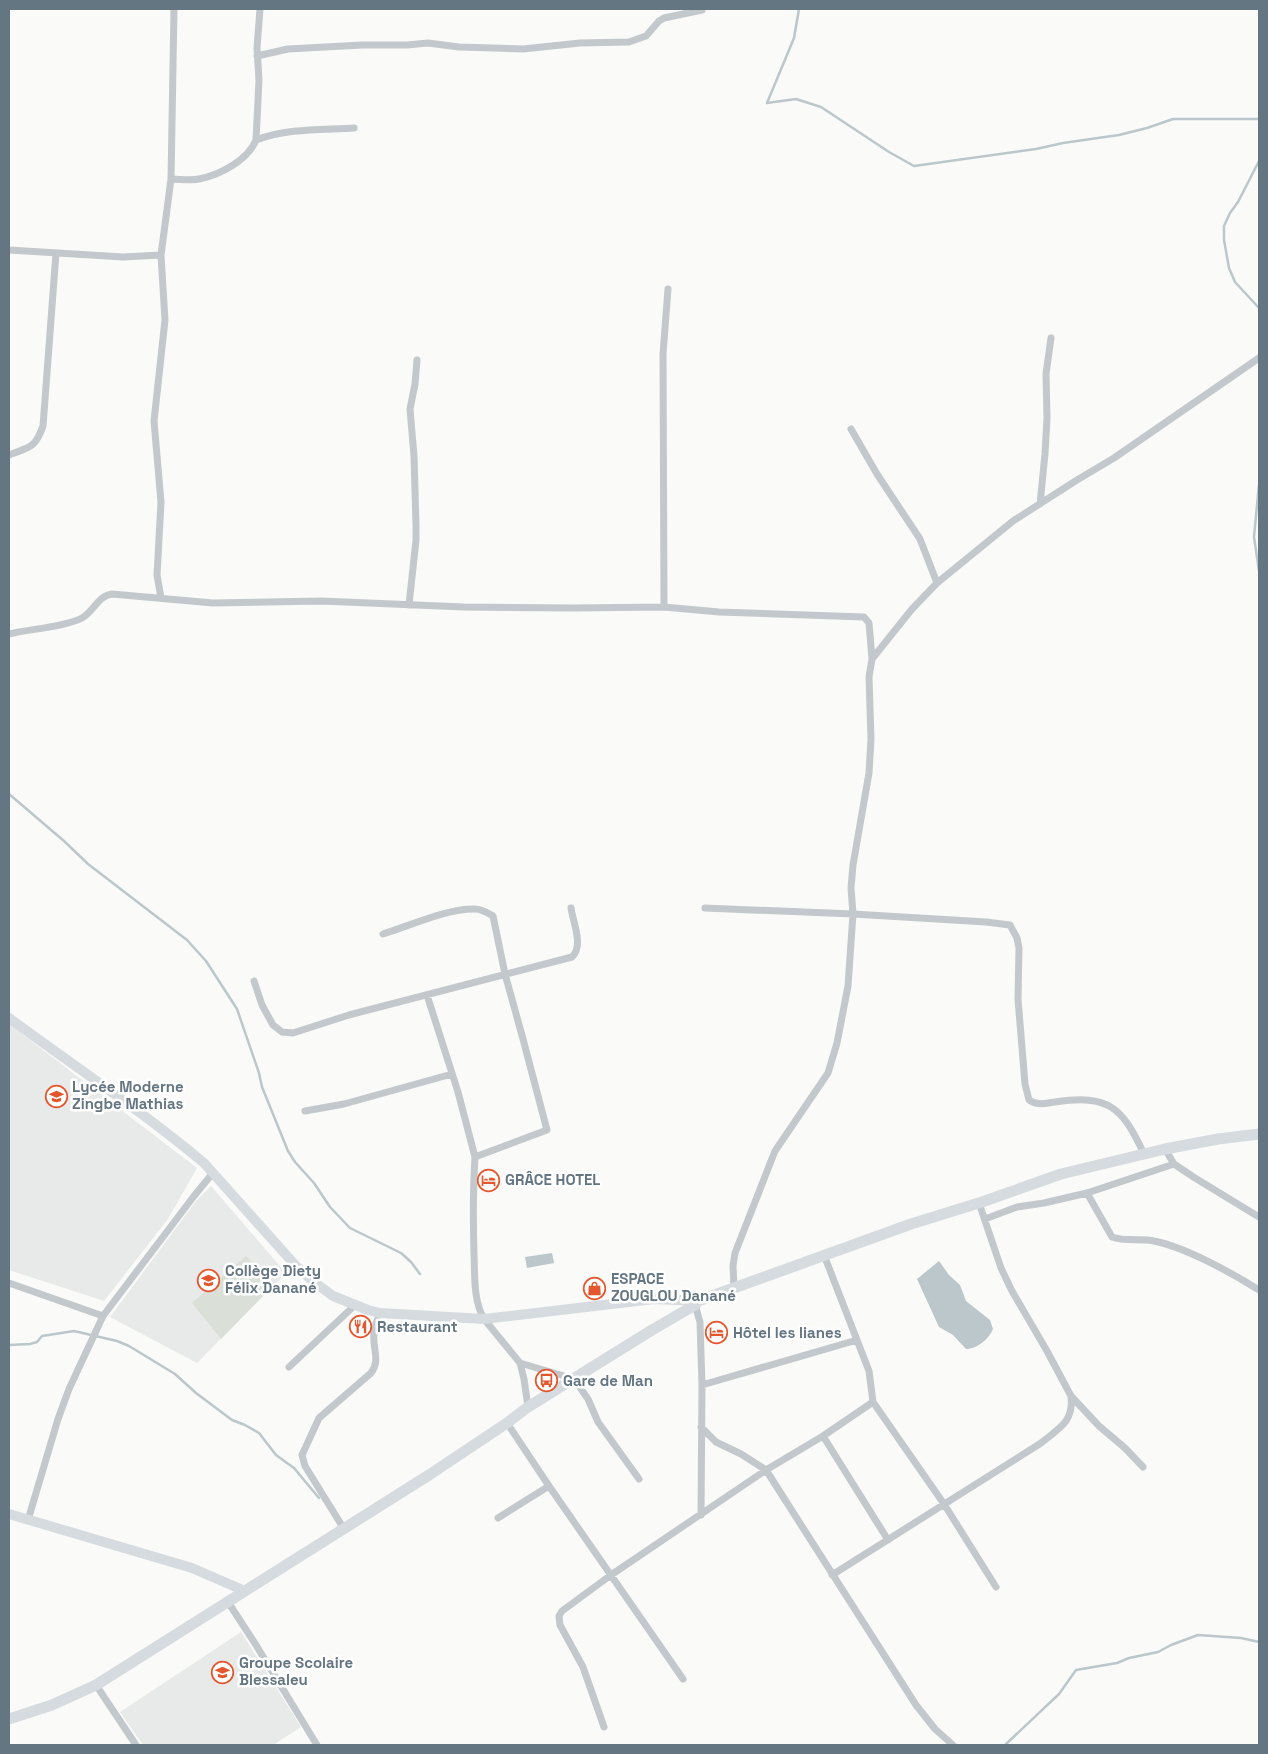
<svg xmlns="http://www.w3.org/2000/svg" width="1268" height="1754" font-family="'Space Grotesk',sans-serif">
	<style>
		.built { fill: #e8e9e9 }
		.green { fill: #dadfd7 }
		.water { fill: #bbc7cb }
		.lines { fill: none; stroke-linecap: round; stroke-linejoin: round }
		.stream { stroke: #bbc7cb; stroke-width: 2.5 }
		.street { stroke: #c3c8cc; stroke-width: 7 }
		.secondary { stroke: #d6dbdf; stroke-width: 10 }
		.primary { stroke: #d6dbdf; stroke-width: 11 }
		.labels { text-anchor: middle; stroke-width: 5; stroke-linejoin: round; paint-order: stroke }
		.poi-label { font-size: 15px; font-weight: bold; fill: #657683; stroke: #fff; text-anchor: start }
	</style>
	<rect width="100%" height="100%" fill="#fafaf8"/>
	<path class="built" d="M9,1024L197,1168L168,1219L104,1301L9,1270Z
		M211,1186L286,1273L197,1363L110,1317L196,1201Z
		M241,1632L301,1727L273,1745H143L120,1712Z"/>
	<path class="green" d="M246,1256L273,1286L221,1339L192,1303Z"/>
	<path class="water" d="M552,1253L554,1263L527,1268L525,1257Z
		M939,1261L949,1275L960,1285L966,1301L990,1320L993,1329C989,1339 977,1349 966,1349L953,1335L939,1327L917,1279Z"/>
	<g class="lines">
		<path class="stream" d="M799,9L794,38L767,103L796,99L821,107L889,152L914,166L1036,149L1063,143L1119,135L1147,128L1173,119H1259
			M1259,161L1238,202L1230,213L1224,226V240L1229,268L1235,282L1259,308
			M1259,484L1254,537L1259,571
			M9,794L64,841L88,864L187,940L206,961L237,1009L259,1073L262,1087L288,1151L295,1162L314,1183L330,1207L350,1228L401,1253L411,1262L420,1274
			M9,1345L30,1344L37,1342L42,1336L74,1331L117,1341L129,1346L175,1374L196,1393L232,1420L245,1425L259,1433L276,1455L294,1468L319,1498
			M1005,1745L1059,1694L1076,1670L1117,1663L1129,1658L1158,1652L1171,1645L1198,1635L1241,1638L1259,1642"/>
		<path class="street" d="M257,56L288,49L362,45H407L428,43L459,47L523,49L580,43L629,42L646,36L659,21L664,18L702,10
			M256,140C288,128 321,130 354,128
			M171,179C180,179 189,181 199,179C220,175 248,160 256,140L259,80L257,48L260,9
			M9,250L123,257L161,255
			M851,429L877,474L920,539L937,583
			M9,455C29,447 35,449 43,426L56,253
			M1040,504L1045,454L1047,418L1046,374L1051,338
			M161,598L157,575L161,502L154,421L165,320L161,255L171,179L174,9
			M409,605L416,540V525L414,456L410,409L415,384L417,360
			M664,607L663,354L668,289
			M9,634C29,629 65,627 82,618C94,611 98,596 112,594L213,603L321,601L464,607L574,608L664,607L719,612L864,617L869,623L872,659
			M705,908L853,914L986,922L1010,925L1017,938L1019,948L1018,999L1025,1084L1029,1100C1037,1106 1046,1103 1055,1102C1109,1094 1122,1107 1144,1154
			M383,934C409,926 449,908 475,909C482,909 488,913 493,916L505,974L523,1039L547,1130L475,1157C473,1189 473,1221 474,1254C475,1275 473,1300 484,1319L520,1363L524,1379L528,1407
			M254,981L262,1005L273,1025L282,1032L293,1033L349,1015L572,957C584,946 573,922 571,908
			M427,995L458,1092L475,1157
			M305,1111L344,1104L452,1074
			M1165,1149L1174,1164L1195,1178L1259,1217
			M1087,1193L1112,1237C1125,1242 1141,1238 1154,1241C1185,1247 1232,1273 1259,1290
			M979,1203L1001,1268L1012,1291L1047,1351L1071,1396L1099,1426L1125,1448L1143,1467
			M985,1219L1017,1207L1044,1203L1087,1193L1174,1164
			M9,1283L103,1316
			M734,1287L733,1266L735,1253L775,1151L828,1073L837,1043L848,986L853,914L851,888L853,865L869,773L871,739L869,677L872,659L912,609L937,583L1013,521L1077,480L1114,458L1259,358
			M695,1305L700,1322L702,1385L701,1515
			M520,1363L574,1379L588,1399L598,1422L639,1479
			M289,1367L354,1306
			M702,1385L857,1340
			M873,1402L944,1504L996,1587
			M507,1423L549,1486L683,1679
			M701,1427L716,1442L741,1454L766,1470L916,1705L935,1729L953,1745
			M823,1436L888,1540
			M498,1518L549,1486
			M28,1520L58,1419L69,1389L103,1316L194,1196L212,1174
			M344,1529L305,1466L302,1455L319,1418L371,1373C381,1360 372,1348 374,1333C374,1327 378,1319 380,1313
			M832,1575L1041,1443C1058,1429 1074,1422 1071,1397
			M228,1602L256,1645L317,1745
			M96,1685L136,1745
			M604,1727L583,1667L560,1625L559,1616L562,1611L611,1575L766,1470L823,1436L873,1402L869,1371L824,1255"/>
		<path class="secondary" d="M9,1018C74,1066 142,1111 204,1163L296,1266L314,1282L333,1296L368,1310L380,1313L484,1319L654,1299L698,1301
			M9,1514L192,1568L245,1591"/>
		<path class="primary" d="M9,1719L52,1705L96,1685L429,1475L507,1423L528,1407L652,1330L695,1305L698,1301L911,1224L982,1202L1061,1174L1165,1149L1218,1139L1259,1134"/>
	</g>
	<defs>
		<symbol id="school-ring" viewBox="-11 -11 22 22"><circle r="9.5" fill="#fff" stroke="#e4572e" stroke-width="1.5"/><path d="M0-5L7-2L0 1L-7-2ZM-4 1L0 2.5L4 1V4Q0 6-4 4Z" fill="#e4572e"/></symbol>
		<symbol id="hotel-ring" viewBox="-11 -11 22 22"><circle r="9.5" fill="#fff" stroke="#e4572e" stroke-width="1.5"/><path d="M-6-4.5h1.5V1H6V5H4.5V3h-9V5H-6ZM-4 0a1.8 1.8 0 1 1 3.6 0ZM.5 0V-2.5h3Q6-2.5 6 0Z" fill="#e4572e"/></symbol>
		<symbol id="shop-ring" viewBox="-11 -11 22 22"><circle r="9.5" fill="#fff" stroke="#e4572e" stroke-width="1.5"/><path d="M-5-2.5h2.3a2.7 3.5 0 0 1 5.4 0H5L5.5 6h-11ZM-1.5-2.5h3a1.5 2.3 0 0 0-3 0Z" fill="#e4572e"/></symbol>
		<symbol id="restaurant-ring" viewBox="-11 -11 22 22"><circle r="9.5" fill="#fff" stroke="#e4572e" stroke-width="1.5"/><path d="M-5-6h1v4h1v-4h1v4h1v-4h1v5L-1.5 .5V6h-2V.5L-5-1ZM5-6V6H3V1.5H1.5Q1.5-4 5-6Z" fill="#e4572e"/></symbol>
		<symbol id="bus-ring" viewBox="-11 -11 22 22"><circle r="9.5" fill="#fff" stroke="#e4572e" stroke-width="1.5"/><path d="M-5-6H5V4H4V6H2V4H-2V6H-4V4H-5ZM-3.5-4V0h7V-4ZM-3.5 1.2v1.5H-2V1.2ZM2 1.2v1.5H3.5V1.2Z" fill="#e4572e"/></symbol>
	</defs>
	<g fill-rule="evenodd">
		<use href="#school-ring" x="44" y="1084" width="25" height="25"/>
		<use href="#hotel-ring" x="476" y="1168" width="25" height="25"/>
		<use href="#school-ring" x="196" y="1268" width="25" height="25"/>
		<use href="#shop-ring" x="582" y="1276" width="25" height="25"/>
		<use href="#restaurant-ring" x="348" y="1314" width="25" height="25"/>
		<use href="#hotel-ring" x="704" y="1320" width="25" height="25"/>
		<use href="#bus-ring" x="534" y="1368" width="25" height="25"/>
		<use href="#school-ring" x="210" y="1660" width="25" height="25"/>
	</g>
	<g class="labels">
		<g class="poi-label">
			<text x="72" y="1092">Lycée Moderne<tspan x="72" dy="17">Zingbe Mathias</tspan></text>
			<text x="505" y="1185">GRÂCE HOTEL</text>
			<text x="225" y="1276">Collège Diety<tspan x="225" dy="17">Félix Danané</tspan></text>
			<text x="611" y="1284">ESPACE<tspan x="611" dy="17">ZOUGLOU Danané</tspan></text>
			<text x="377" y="1332">Restaurant</text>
			<text x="733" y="1338">Hôtel les lianes</text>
			<text x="563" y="1386">Gare de Man</text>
			<text x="239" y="1668">Groupe Scolaire<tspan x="239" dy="17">Blessaleu</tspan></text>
		</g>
	</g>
	<rect width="1268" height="1754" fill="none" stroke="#657683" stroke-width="20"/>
</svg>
